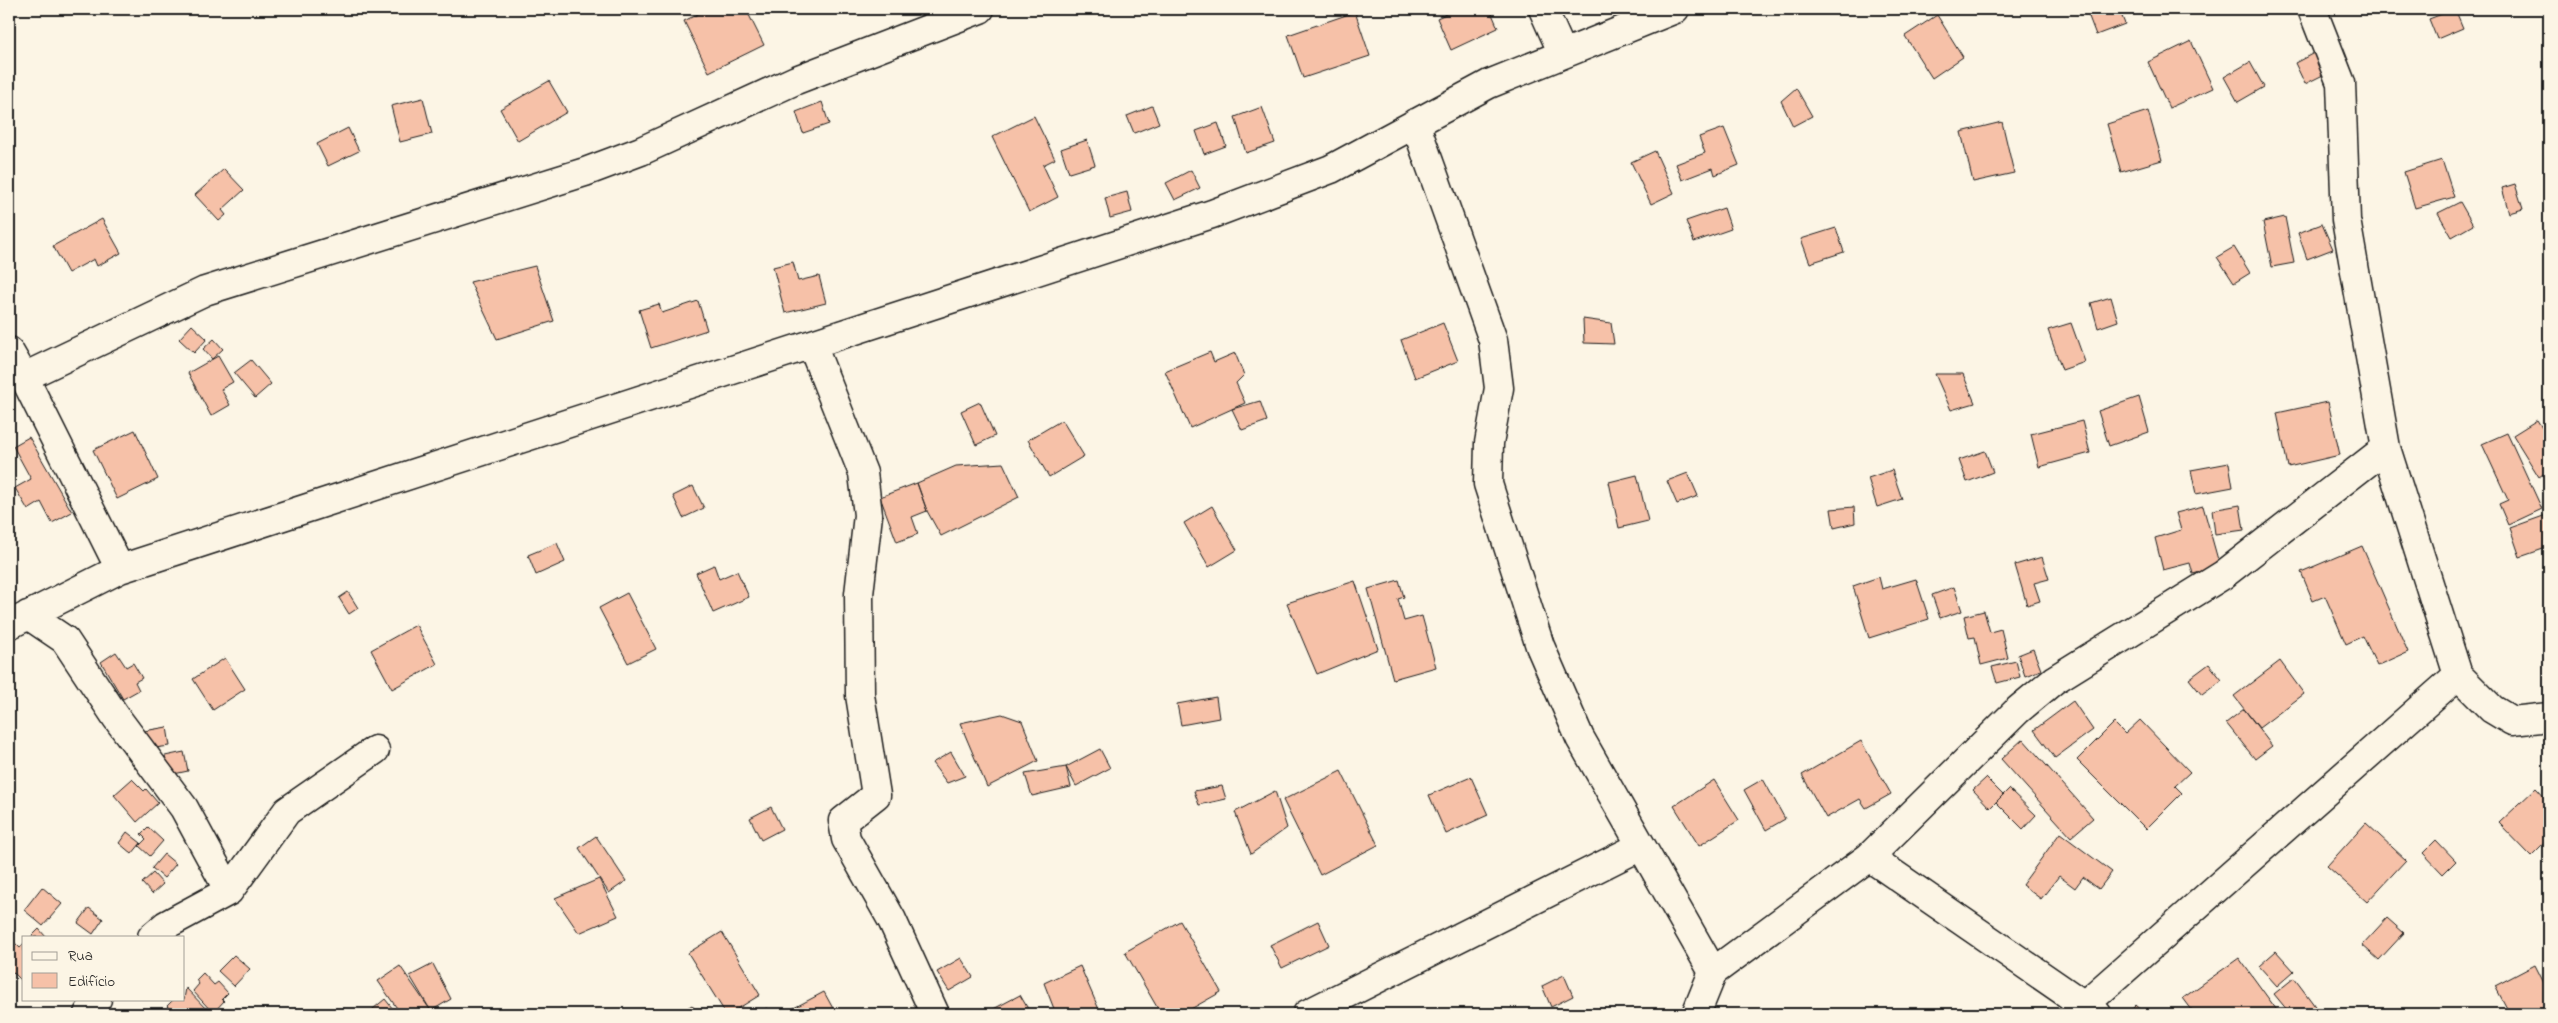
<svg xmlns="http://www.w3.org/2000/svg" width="2558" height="1023" font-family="'Indie Flower',sans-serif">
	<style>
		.building { fill: #f6c1a8; stroke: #1c1c1c }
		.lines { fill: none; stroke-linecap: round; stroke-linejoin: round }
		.minor-casing { stroke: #1c1c1c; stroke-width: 31 }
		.minor { stroke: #fcf5e5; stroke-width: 28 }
	</style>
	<rect width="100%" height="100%" fill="#fcf5e5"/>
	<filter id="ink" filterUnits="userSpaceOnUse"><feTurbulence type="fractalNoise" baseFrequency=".02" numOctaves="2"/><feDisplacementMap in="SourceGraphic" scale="10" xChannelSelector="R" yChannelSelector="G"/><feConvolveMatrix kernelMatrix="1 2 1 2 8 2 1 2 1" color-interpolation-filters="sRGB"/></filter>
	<g filter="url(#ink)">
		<path class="building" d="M708,9H746L764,45L709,72L684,21Z
			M1457,9H1490L1498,28L1451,50L1437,18Z
			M2086,9H2119L2125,24L2096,35Z
			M2455,9L2463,28L2437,39L2429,19Z
			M1355,12L1370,56L1303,78L1288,35Z
			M1937,15L1963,57L1932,78L1905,36Z
			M2191,41L2213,88L2169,108L2148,62Z
			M2314,53L2325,74L2305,84L2295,63Z
			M2250,62L2264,87L2238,102L2224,77Z
			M549,81L567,112L518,141L500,109Z
			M1796,88L1812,116L1793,126L1781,101Z
			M423,98L432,134L400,142L391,106Z
			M822,102L829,124L803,133L796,112Z
			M1152,106L1159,123L1134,133L1127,116Z
			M1262,107L1275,143L1246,153L1235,117Z
			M2148,111L2162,160L2121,172L2107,124Z
			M1034,116L1055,159L1043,165L1058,197L1029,212L992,137Z
			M2002,122L2014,173L1973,182L1961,132Z
			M1218,123L1226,146L1204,154L1196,131Z
			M348,128L359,151L328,166L317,144Z
			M1724,128L1739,165L1715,175L1713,168L1682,180L1676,164L1705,153L1699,137Z
			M1087,140L1095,165L1069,173L1061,149Z
			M1655,151L1674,193L1651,204L1631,162Z
			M2442,160L2454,197L2415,208L2404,172Z
			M224,169L244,190L222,210L226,215L219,221L195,195Z
			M1191,170L1200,188L1175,200L1166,183Z
			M2515,184L2523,209L2509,213L2502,188Z
			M1127,192L1132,212L1110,218L1105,198Z
			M2460,202L2473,225L2452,237L2438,213Z
			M1724,208L1731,229L1694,242L1686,221Z
			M2285,217L2294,263L2272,267L2263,222Z
			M102,219L121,253L97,266L94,259L68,273L53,246Z
			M2322,224L2333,249L2307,259L2298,233Z
			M1836,228L1844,252L1810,263L1801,239Z
			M2234,247L2250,273L2234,283L2217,257Z
			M793,262L798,281L819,276L826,303L785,313L773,267Z
			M535,266L554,321L497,339L470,282Z
			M2111,297L2118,321L2098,328L2091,303Z
			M698,301L707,330L651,348L639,310L659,304L662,313Z
			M1583,319L1611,323L1614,344L1584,343Z
			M1443,323L1458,361L1415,378L1401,340Z
			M2071,323L2085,362L2062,370L2048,330Z
			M192,325L207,339L194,353L179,339Z
			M214,339L223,349L212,359L203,349Z
			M1210,352L1214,362L1235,353L1244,375L1236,383L1245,403L1190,428L1165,371Z
			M218,356L233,382L221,389L230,405L211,416L188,373Z
			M251,360L271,384L255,398L234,373Z
			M1935,374H1963L1975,403L1951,410Z
			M2139,397L2149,432L2109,446L2098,411Z
			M1260,401L1267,421L1242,430L1232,409Z
			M980,402L995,436L976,445L961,411Z
			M2328,402L2340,455L2288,467L2277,413Z
			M1062,420L1084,456L1049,477L1028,440Z
			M2537,420L2549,439V470L2539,477L2513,435Z
			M2082,421L2090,453L2039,467L2031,434Z
			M135,430L158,479L117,499L93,450Z
			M2507,433L2542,509L2508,525L2499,504L2508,500L2482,444Z
			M29,437L72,512L52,523L41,502L28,510L15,488L31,479L13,446Z
			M1985,451L1993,472L1967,482L1959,460Z
			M1003,463L1019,497L941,536L927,511L917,483L956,466Z
			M2229,463L2233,487L2196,494L2191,470Z
			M1892,470L1902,499L1877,507L1868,478Z
			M1688,473L1698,496L1677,504L1667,481Z
			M1637,475L1648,521L1619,528L1609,482Z
			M917,483L927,511L912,517L918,534L897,542L880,497Z
			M693,486L704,508L683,518L673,496Z
			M2240,505L2244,530L2215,534L2212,510Z
			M1212,506L1237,550L1209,567L1184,523Z
			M2203,506L2220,567L2193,574L2190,563L2163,570L2155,538L2181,530L2176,513Z
			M1854,507L1855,523L1834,528L1831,509Z
			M2549,514V547L2520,557L2510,528Z
			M557,543L565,562L536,575L528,555Z
			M2362,546L2408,652L2377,666L2363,636L2346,644L2325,596L2313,601L2301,572Z
			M2042,557L2049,579L2034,583L2040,601L2027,605L2015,565Z
			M714,565L719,579L737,571L749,597L713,613L696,573Z
			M1879,577L1882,589L1916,579L1929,619L1869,638L1853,586Z
			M1399,580L1404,597L1398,599L1404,621L1422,616L1436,667L1393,679L1368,589Z
			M1355,581L1378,649L1317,674L1287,603Z
			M1954,587L1962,611L1940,618L1932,595Z
			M348,592L358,608L349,614L339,598Z
			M627,593L656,649L628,663L599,608Z
			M1984,611L1990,632L2001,629L2008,658L1981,665L1975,637L1969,638L1964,616Z
			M416,625L437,664L392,689L371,650Z
			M2033,649L2041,670L2025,676L2018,655Z
			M116,652L126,667L133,663L142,678L135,682L139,690L123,699L101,662Z
			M225,658L245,689L213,710L193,679Z
			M2016,661L2020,677L1997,683L1992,667Z
			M2280,661L2304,694L2259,728L2234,696Z
			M2209,664L2222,680L2202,695L2189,679Z
			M1216,697L1219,718L1181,725L1177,704Z
			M2073,701L2093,730L2055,758L2034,730Z
			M2244,709L2272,746L2255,759L2226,723Z
			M1002,714L1022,721L1038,761L987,787L960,723Z
			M2140,720L2190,772L2175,786L2182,793L2146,829L2077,760L2114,723L2125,734Z
			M167,727L170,746L147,749L144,731Z
			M2023,739L2093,818L2071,837L2001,759Z
			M1861,741L1891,794L1866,808L1860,799L1826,818L1802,775Z
			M1100,749L1110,768L1076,786L1066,767Z
			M184,752L188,771L169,775L165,756Z
			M951,752L965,776L947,783L932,763Z
			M1066,767L1071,787L1032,796L1025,774Z
			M1341,771L1378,845L1320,875L1283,800Z
			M1471,777L1488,815L1446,834L1429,795Z
			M1986,778L2003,795L1990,808L1973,790Z
			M132,779L144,791L146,789L158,803L137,822L114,795Z
			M1763,779L1785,819L1766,830L1744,790Z
			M1714,780L1739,820L1699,846L1674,806Z
			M1222,786L1226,799L1199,805L1194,791Z
			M2536,788L2549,802V838L2531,856L2499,823Z
			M2009,789L2036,815L2023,829L1996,802Z
			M1275,791L1287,828L1251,854L1235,812Z
			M771,807L782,829L761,840L750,818Z
			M2366,823L2406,860L2367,902L2327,866Z
			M148,827L163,841L150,856L139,846L146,839L141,834Z
			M127,832L141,843L132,854L119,843Z
			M2060,833L2112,872L2099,889L2083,877L2075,888L2059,876L2041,899L2022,885Z
			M596,836L626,881L609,893L579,848Z
			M2436,840L2456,861L2443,874L2423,853Z
			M164,854L176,864L164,878L152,868Z
			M153,873L163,884L152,894L142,883Z
			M599,879L618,916L579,933L555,898Z
			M42,887L62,904L43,926L24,910Z
			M89,908L103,919L93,934L78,923Z
			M2387,918L2404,933L2379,960L2362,945Z
			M1180,921L1221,992L1182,1014H1161L1125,952Z
			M1318,921L1329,945L1282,968L1270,945Z
			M39,929L46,937H31Z
			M722,932L760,995L729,1014H726L688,953Z
			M13,941L20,948L24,943V983L9,968V946Z
			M2276,951L2294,971L2277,986L2259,966Z
			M234,955L250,969L234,986L218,971Z
			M961,958L973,977L949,991L937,972Z
			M2239,958L2279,1013L2195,1014L2183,998Z
			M433,964L451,999L431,1011L410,976Z
			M2535,965L2549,993V1012L2510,1014L2495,986Z
			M400,966L431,1011L426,1014H401L378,981Z
			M1080,966L1101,1014H1056L1044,983Z
			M203,973L214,985L218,982L228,993L222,999L224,1001L213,1013L193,991L199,984L196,980Z
			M1564,975L1573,996L1551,1007L1542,986Z
			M2294,978L2312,1002L2320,1014H2284L2288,1011L2274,994Z
			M186,988L209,1012L207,1014H174L167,1006L174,999H184Z
			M824,992L836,1014H792L790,1010Z
			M1020,995L1031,1014H984Z
			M385,999L397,1014H367Z
			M692,1005L697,1014H677Z
			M2136,1005L2146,1014H2127Z
			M767,1008L770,1014H757Z"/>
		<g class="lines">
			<defs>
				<path id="minor" d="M1543,9L1563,54
					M2312,9L2341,83L2346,220L2386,448L2458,675L2492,709L2512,721L2549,717
					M1415,123L1493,340L1499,388L1489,443L1488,484L1540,646L1580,738L1713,972L1696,1014
					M812,345L863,473L868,515L859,594L860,695L876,795L843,821L846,839L892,920L935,1014
					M9,351L24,377L120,569
					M24,377L205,291L585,172L641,151L796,80L980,9
					M28,615L65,640L116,717L184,808L229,891L287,811L375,750
					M9,625L120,569L1212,214L1331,169L1489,84L1675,9
					M1869,857L2097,1014
					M152,937L166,925L229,891
					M1713,972L1869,857L2018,710L2054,680L2223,575L2386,448
					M88,1014L97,999
					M1307,1014L1641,846
					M2074,1014L2458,675"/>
			</defs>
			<use href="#minor" class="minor-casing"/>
			<use href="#minor" class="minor"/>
		</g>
	</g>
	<rect width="2558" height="1023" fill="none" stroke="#fcf5e5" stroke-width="30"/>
	<rect x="15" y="15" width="2528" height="993" fill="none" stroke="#1c1c1c" stroke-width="2" filter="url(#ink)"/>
	<rect x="22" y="936" width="162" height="65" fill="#fcf5e5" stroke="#a29e95"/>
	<rect x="32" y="952" width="25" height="8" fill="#fcf5e5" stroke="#a29e95"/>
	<text x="68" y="960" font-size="15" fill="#1c1c1c">Rua</text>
	<rect x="32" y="973" width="25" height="15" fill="#f6c1a8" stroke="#a29e95"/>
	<text x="68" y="986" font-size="15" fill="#1c1c1c">Edifício</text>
</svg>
